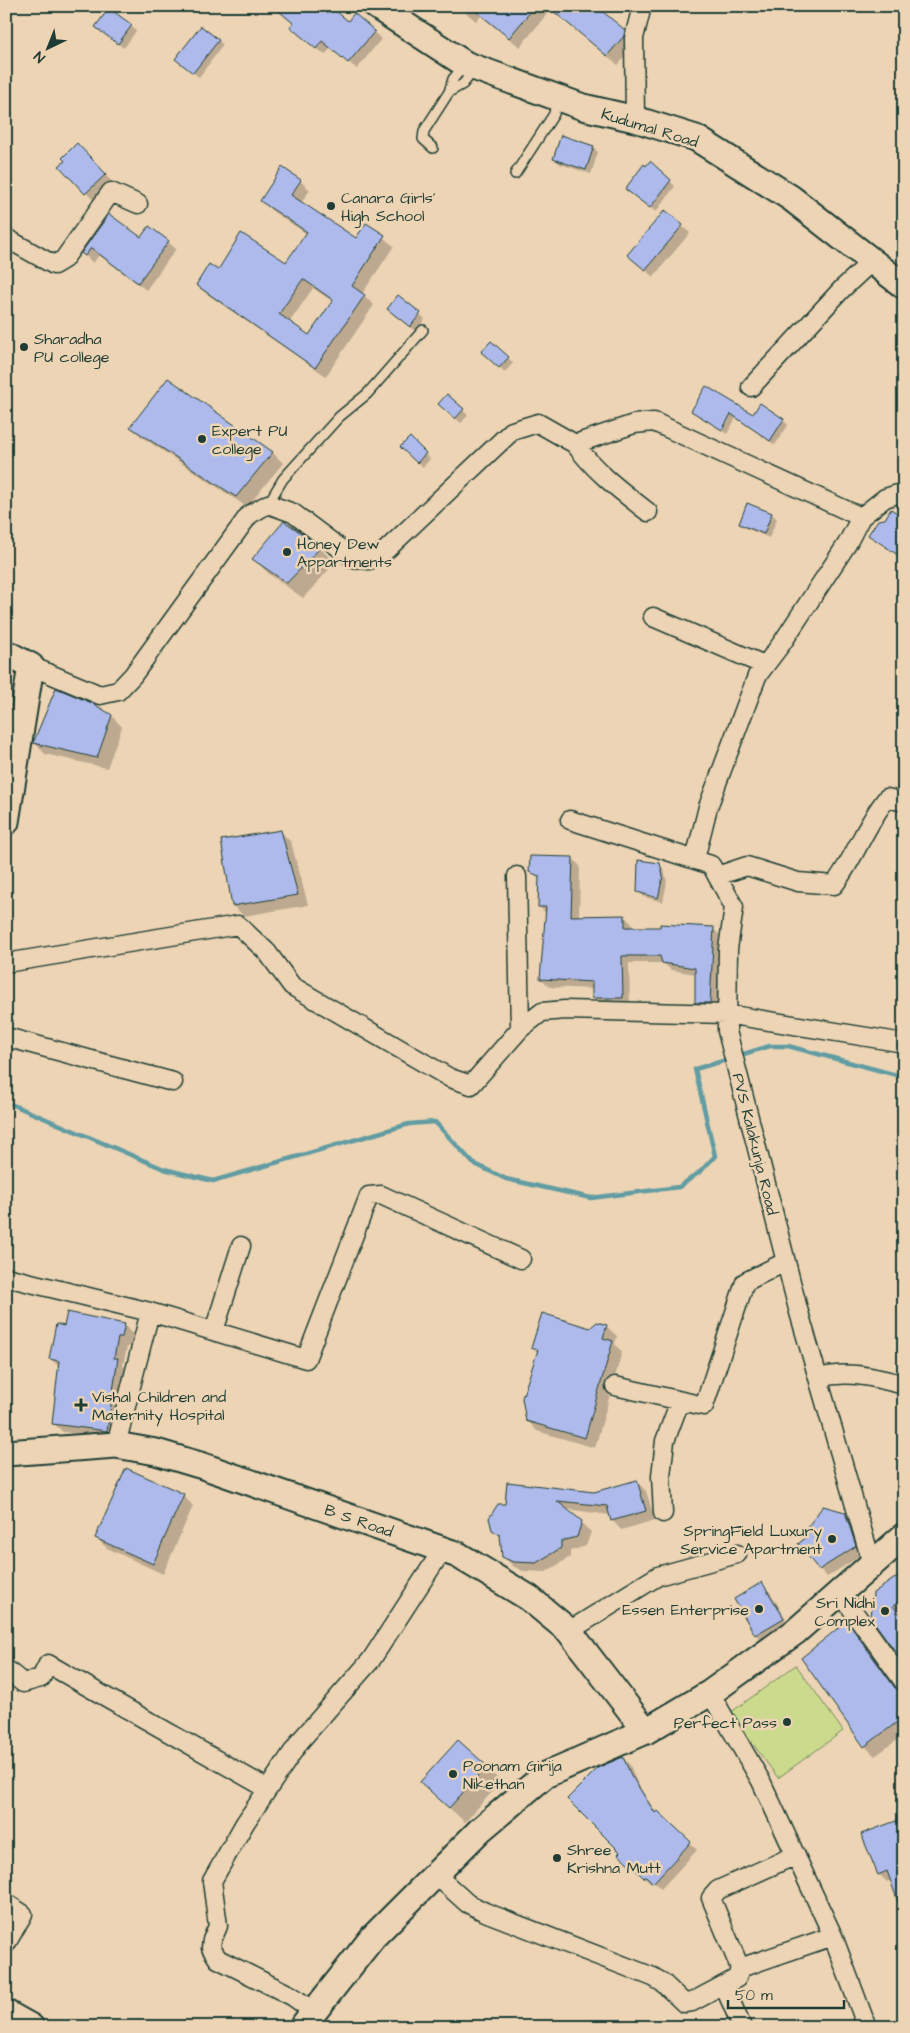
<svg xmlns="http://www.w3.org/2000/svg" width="910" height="2033" font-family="'Architects Daughter',sans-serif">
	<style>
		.green { fill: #ccda8d; stroke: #768c60 }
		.shadow { fill: #0003; fill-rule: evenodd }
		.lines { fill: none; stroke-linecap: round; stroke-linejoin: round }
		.stream { stroke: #629ca3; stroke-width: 4.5 }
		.building { fill: #adbaeb; stroke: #1f3d34; fill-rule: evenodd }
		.lane-casing { stroke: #1f3d34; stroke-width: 12 }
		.street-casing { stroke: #1f3d34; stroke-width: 21 }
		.secondary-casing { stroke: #1f3d34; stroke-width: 29 }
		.lane { stroke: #ecd4b4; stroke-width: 9 }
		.street { stroke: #ecd4b4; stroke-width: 18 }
		.secondary { stroke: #ecd4b4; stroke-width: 25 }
		.poi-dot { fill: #1f3d34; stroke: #ecd4b4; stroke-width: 2 }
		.labels { text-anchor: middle; stroke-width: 5; stroke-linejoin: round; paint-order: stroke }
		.street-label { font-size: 16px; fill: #1f3d34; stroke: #ecd4b4 }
		.poi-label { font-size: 16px; fill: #1f3d34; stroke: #ecd4b4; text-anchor: start }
	</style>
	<rect width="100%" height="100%" fill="#ecd4b4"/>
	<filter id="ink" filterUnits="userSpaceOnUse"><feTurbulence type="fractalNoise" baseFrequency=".02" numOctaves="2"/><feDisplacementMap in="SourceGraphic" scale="10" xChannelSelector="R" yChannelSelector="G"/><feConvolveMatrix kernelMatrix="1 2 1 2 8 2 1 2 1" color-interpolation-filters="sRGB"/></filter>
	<g filter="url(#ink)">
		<path class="green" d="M796,1665L843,1731L778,1778L730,1713Z"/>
		<path class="shadow" d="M273,6H328L348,22L374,32L381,39L357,69L331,48L325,55L300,35L294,24Z
			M458,6H598L596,8L634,42L633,47L618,65L551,9L520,47L481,16L476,21Z
			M131,26L136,31L124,48L101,32Z
			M218,40L223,45L199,77L182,64Z
			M593,147L598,152L591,174L560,164L555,159Z
			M85,153L113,183L94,201L61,166L66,161Z
			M650,163L675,186L656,212L627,189Z
			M300,181L310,190L301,203L357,240L367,225L394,246L362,294L374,305L326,376L207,294L197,285L218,272L286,264L307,234L271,210L262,200ZM313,288L333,302L309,337L289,323Z
			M109,216L141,239L168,242L176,249L146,290L99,255L93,263L83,253Z
			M682,226L690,233L653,277L629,255Z
			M398,296L425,319L415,331L393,314Z
			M488,357L508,358L513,363L505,372Z
			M168,380L273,453L283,463L247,507L142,437L132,427Z
			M447,396L468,415L461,423L445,409Z
			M693,411L753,416L783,420L788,425L775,445L736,418L727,434Z
			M410,439L430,459L423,467L402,447Z
			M772,514L777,519L769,538L746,528L741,523Z
			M904,519V560L870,535Z
			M320,548L335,563L303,598L269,574L254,559Z
			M112,716L122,727L107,768L45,754L35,743Z
			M280,831L291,842L308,905L244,916L233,906Z
			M573,859L580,866L579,917H625L632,924V928L713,929L721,936L718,1010H704L696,1002V974L671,970L663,963H629L630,1006L601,1005L593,998V989L549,987L542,979L547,914L539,907L540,880L531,871Z
			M659,864L664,870L667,882L663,902L644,897L639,891Z
			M124,1325L133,1335L131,1346L127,1347L123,1365L126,1369L116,1439L63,1432L53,1423L60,1368L50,1358L65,1328Z
			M606,1326L617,1336L615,1344L622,1352L595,1448L537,1431L527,1420L538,1353L532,1347Z
			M637,1482L646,1491L655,1520L621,1530L612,1520L610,1515L566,1509L591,1532L586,1546L570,1551V1557L546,1572L523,1571L513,1566L503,1556L502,1538L493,1529L498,1505L595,1494Z
			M183,1495L193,1506L163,1574L107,1548L96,1538Z
			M845,1513L853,1521L863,1554L827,1577L820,1569L810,1537Z
			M904,1573V1661L873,1618Z
			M762,1584L770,1592L790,1626L764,1642L756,1634Z
			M847,1622L857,1633L900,1693H904V1735L875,1756L865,1746Z
			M623,1758L630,1765L637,1783L657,1814L697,1850L661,1889L654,1882L652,1884L627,1861L622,1852Z
			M486,1767L501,1782L465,1822L437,1797Z
			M904,1819V1915L891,1880L887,1882L879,1874Z"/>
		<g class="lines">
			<path class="stream" d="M737,1056L770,1046H788L904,1077
				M6,1102L164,1169L213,1181L409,1124L435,1122L473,1163L506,1179L591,1198L679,1187L701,1171L715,1156L695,1069L730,1059"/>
		</g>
		<path class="building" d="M273,6H330L348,21L354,13L375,31L348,63L322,41L316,49L290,27L293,23Z
			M470,6H535L509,38Z
			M547,6H596L625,30L624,36L607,56Z
			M109,8L132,25L118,44L95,27Z
			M201,26L219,40L193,73L175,59Z
			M561,135L594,146L586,170L553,159Z
			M77,143L106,174L85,194L59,166L65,161L62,158Z
			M650,161L671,180L650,208L625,189L644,164L646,166Z
			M282,167L301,180L291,195L356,238L366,223L385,235L352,286L365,295L315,368L196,285L209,264L218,270L241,233L286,262L307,232L260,201ZM303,279L333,300L309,335L279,314Z
			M665,210L683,225L645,270L627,255Z
			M109,214L141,237L149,226L169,241L138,283L91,248L85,256L81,253Z
			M398,295L421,313L410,327L387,309Z
			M491,341L509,357L499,368L481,352Z
			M168,378L273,452L236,497L130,427Z
			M706,386L753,414L760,403L784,419L770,441L731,414L722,430L691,411Z
			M447,394L464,409L455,419L438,404Z
			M410,437L426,453L417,463L400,447Z
			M747,503L772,513L764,534L739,524Z
			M891,509L904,518V559L868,535L878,520L885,519Z
			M284,521L321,547L287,583L252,559Z
			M56,688L92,703L112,715L97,758L33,743Z
			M281,830L298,895L232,906L221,840Z
			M530,856L573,857L571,916L625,915V927H660V924L714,927L710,1003H695V968L662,963L660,956H622L623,998H592V982L540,979L546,907H538L539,876L529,872Z
			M638,860L660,863L663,876L658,898L637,892Z
			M67,1312L125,1324L122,1337L118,1338L114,1358H118L107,1431L52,1424L59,1361L49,1359L56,1324L64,1326Z
			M542,1313L590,1328L597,1322L607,1325L603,1338L613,1341L585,1438L526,1421L522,1398L538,1350L531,1348Z
			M126,1468L184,1494L153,1564L95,1538Z
			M637,1480L646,1511L611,1521L607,1506L557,1501L582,1521L577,1537L561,1541V1548L536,1563L513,1562L502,1557L500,1535L492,1530L489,1518L498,1504H505L507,1482L594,1492Z
			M823,1506L845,1512L856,1546L819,1570L798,1544L808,1536L804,1532Z
			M904,1572V1598L893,1606L904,1619V1663L871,1618L873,1593Z
			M762,1582L784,1618L755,1635L734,1599Z
			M847,1621L895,1688L904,1692V1717L864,1747L801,1658Z
			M458,1740L487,1766L449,1808L420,1782Z
			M623,1757L631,1775L655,1813L658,1811L691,1842L653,1883L646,1876L644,1878L618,1854L620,1852L567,1799L599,1767Z
			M904,1818V1913H902L887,1871L878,1875L861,1834Z"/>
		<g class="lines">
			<defs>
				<path id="lane" d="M464,66L453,79L449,92L463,84L474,70
					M433,148L423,139L424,131L449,92
					M515,174L554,114L556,100
					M268,504L283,479L339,417L367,394L423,330"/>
				<path id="street" d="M635,119L634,38L642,6
					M6,238L54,265L64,259L111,192L138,204
					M751,387L842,289L872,261
					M575,444C595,472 621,491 648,512
					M653,617L764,665
					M31,666L100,695L118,691L133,675L249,515L268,504L293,513L353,558L369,560L384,552L512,431L538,423L575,444L634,424L654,422L861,517
					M570,820L711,865L734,907L728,949L727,1031L798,1309L872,1564
					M695,859L708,807L757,676L782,643L847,544L861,517L885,498L904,492
					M517,876L520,1029
					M717,876L747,866L798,882L834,885C855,858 865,825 887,798L904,802
					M6,963L238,925L267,952L292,986L450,1078L471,1085L520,1029L542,1012L565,1010L726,1014L904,1043
					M6,1037L173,1082
					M6,1277L150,1312L306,1359L369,1196L381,1195L521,1259
					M214,1331L241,1246
					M818,1378C849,1370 873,1377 904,1385
					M615,1386L704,1406L745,1282L785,1262
					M116,1445L150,1312
					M663,1513L661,1476L665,1441L680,1401
					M841,1594L904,1682
					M569,1631L658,1576L737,1554
					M6,1669L23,1683L41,1678L48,1664L268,1789
					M710,1693L761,1781L833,1936L867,2027
					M436,1875L467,1903L485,1912L653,1977L663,1983L684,2003L692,2002L737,1978L740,1968L711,1898L718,1890L796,1855
					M6,1903L23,1914L6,1944
					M740,1968L833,1936
					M724,1986L742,2027
					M313,2011L292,1996L218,1959L211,1948L212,1940L218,1926L212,1881L245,1823L300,1741L371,1660L443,1549"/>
				<path id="secondary" d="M376,6L465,64L583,107L635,119L696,138L791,198L904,286
					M6,653L31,666L6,822
					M6,1453L116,1445L156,1452L203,1466L458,1555L529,1598L569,1631L646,1731
					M6,2013L31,2027
					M302,2027L373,1937L480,1830L545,1775L646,1731L710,1693L795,1632L904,1536"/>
			</defs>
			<use href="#lane" class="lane-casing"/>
			<use href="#street" class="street-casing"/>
			<use href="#secondary" class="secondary-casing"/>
			<use href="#lane" class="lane"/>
			<use href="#street" class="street"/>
			<use href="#secondary" class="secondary"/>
		</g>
	</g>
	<g class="poi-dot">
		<circle cx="331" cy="206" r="5"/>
		<circle cx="24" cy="347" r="5"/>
		<circle cx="202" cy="439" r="5"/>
		<circle cx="287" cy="552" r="5"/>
		<path d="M78.5 1397.5h5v5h5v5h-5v5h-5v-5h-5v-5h5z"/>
		<circle cx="832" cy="1539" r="5"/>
		<circle cx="759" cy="1609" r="5"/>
		<circle cx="885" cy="1611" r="5"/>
		<circle cx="787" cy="1722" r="5"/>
		<circle cx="453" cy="1774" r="5"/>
		<circle cx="557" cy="1858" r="5"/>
	</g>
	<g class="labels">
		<g class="street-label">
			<text transform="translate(650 127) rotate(17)" y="6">Kudumal Road</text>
			<text transform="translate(756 1144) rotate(76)" y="6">PVS Kalakunja Road</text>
			<text transform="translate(359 1520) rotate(19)" y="6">B S Road</text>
		</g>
		<g class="poi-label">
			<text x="341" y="203">Canara Girls'<tspan x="341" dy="18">High School</tspan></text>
			<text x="34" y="344">Sharadha<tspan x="34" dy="18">PU college</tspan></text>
			<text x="212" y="436">Expert PU<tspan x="212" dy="18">college</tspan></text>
			<text x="297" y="549">Honey Dew<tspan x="297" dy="18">Appartments</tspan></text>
			<text x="92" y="1402">Vishal Children and<tspan x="92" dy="18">Maternity Hospital</tspan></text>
			<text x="822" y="1536" text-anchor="end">SpringField Luxury<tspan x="822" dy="18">Service Apartment</tspan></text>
			<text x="875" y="1608" text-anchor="end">Sri Nidhi<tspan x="875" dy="18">Complex</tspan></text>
			<text x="749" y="1615" text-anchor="end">Essen Enterprise</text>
			<text x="777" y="1728" text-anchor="end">Perfect Pass</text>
			<text x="463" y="1771">Poonam Girija<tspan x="463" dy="18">Nikethan</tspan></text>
			<text x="567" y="1855">Shree<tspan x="567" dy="18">Krishna Mutt</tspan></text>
		</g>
	</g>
	<rect width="910" height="2033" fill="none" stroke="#ecd4b4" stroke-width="25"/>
	<rect x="12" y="12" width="885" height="2008" fill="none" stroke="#1f3d34" stroke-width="2" filter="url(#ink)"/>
	<g transform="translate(48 48) rotate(223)" stroke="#ecd4b4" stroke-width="4" paint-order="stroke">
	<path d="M0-4L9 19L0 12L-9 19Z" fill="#1f3d34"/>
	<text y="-8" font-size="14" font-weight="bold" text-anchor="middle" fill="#1f3d34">N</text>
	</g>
	<path d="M728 2000v8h116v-8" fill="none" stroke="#1f3d34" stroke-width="2.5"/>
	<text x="735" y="2000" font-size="15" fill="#1f3d34" stroke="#ecd4b4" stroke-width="4" paint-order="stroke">50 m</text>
</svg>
